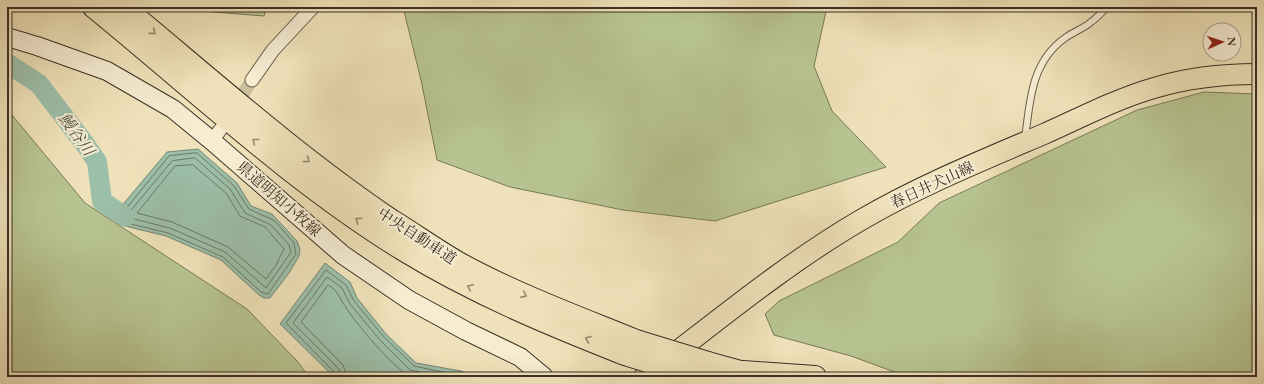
<svg xmlns="http://www.w3.org/2000/svg" width="1264" height="384" font-family="'EB Garamond','Noto Serif JP',serif">
	<style>
		.green { fill: #b7c491; stroke: #797a5b }
		.water { fill: #9cbfa9; stroke: #758674 }
		.lines { fill: none; stroke-linecap: round; stroke-linejoin: round }
		.shore { stroke: #6c7867; stroke-width: 1 }
		.river { stroke: #9cbfa9; stroke-width: 20 }
		.street-tunnel { stroke: #cbbe9c; stroke-width: 13; stroke-dasharray: 13 6; stroke-linecap: butt }
		.lane-casing { stroke: #685c4a; stroke-width: 8 }
		.street-casing { stroke: #685c4a; stroke-width: 15 }
		.secondary-casing { stroke: #3b3025; stroke-width: 20 }
		.primary-casing { stroke: #3b3025; stroke-width: 22 }
		.highway-casing { stroke: #3b3025; stroke-width: 24 }
		.lane { stroke: #f5ecd2; stroke-width: 6 }
		.street { stroke: #f5ecd2; stroke-width: 13 }
		.secondary { stroke: #f5ecd2; stroke-width: 18 }
		.primary { stroke: #efe2ba; stroke-width: 20 }
		.highway { stroke: #efe2ba; stroke-width: 22 }
		.highway-bridge-casing { stroke: #3b3025; stroke-width: 24; stroke-linecap: butt }
		.highway-bridge { stroke: #efe2ba; stroke-width: 22 }
		.oneway { stroke: #958970 }
		.labels { text-anchor: middle; stroke-width: 4; stroke-linejoin: round; paint-order: stroke }
		.street-label { font-size: 15px; fill: #3b3025; stroke: #f5ecd2 }
		.water-label { font-size: 16px; font-style: italic; fill: #535446; stroke: #f5ecd2 }
	</style>
	<rect width="100%" height="100%" fill="#efe2ba"/>
	<filter id="stains"><feTurbulence type="fractalNoise" baseFrequency=".005" numOctaves="4"/><feColorMatrix values="0 0 0 0 .2 0 0 0 0 .09 0 0 0 0 .02 0 0 0 .5 -.17"/></filter>
	<radialGradient id="worn" r=".72"><stop offset=".6" stop-color="#630" stop-opacity="0"/><stop offset="1" stop-color="#630" stop-opacity=".3"/></radialGradient>
	<path class="green" d="M207,7H267L264,16L213,12Z
		M403,7H827L814,66L832,111L886,167L715,221L623,210L510,187L437,160L421,80Z
		M1204,92L1257,94V377H908L851,356L774,335L765,314L779,301L898,242L939,203L1137,110Z
		M7,109L85,203L247,309L297,361L309,377H7Z"/>
	<path class="water" d="M198,149L237,183L251,206L272,214L297,241L300,249L299,256L289,273L270,298H264L259,295L221,260L166,236L125,226L114,215L167,152Z
		M325,263L350,282L357,298L386,334L416,363L461,371L479,377H334L280,324Z"/>
	<g class="lines">
		<path class="shore" d="M197,153L234,186L249,209L275,221L294,243L296,254L268,294L261,292L223,257L168,233L127,223L120,216L169,156Z
			M195,158L230,189L245,213L271,225L289,245L291,252L266,288L225,252L170,228L130,218L127,215L172,161Z
			M193,165L226,193L240,216L265,227L284,249L276,265L266,279L228,247L172,222L137,213L175,166Z
			M336,377L335,373L286,323L326,270L346,285L354,301L383,336L414,366L466,377
			M341,377L339,369L293,323L327,277L342,288L350,304L380,340L410,370L442,377
			M347,377L343,365L301,322L328,285C338,290 339,298 345,306C355,323 394,368 410,377"/>
		<path class="river" d="M7,63L39,84L85,144L97,162L102,201L125,217"/>
		<path class="street-tunnel" d="M233,109L252,80"/>
		<defs>
			<path id="lane" d="M1025,139C1030,101 1031,62 1065,38C1073,32 1083,29 1091,22C1097,18 1102,12 1107,7"/>
			<path id="street" d="M252,80L273,50L313,7
				M212,141L220,130"/>
			<path id="secondary" d="M7,37L37,46L107,71L173,109L212,141L343,255L409,300L466,331L520,357L544,377"/>
			<path id="primary" d="M644,377C715,323 784,265 861,220C919,186 983,160 1044,134C1080,118 1116,99 1154,88C1187,78 1222,74 1257,74"/>
			<path id="highway" d="M94,7C196,90 292,181 404,250C474,293 549,324 625,354
				M123,7C211,80 297,157 392,221C415,235 437,251 460,264C517,295 577,317 636,341
				M708,363L755,376
				M743,372L815,377"/>
		</defs>
		<use href="#lane" class="lane-casing"/>
		<use href="#street" class="street-casing"/>
		<use href="#secondary" class="secondary-casing"/>
		<use href="#primary" class="primary-casing"/>
		<use href="#highway" class="highway-casing"/>
		<use href="#lane" class="lane"/>
		<use href="#street" class="street"/>
		<use href="#secondary" class="secondary"/>
		<use href="#primary" class="primary"/>
		<use href="#highway" class="highway"/>
		<defs>
			<path id="highway-bridge" d="M636,341L708,363
				M625,354L699,377"/>
		</defs>
		<use href="#highway-bridge" class="highway-bridge-casing"/>
		<use href="#highway-bridge" class="highway-bridge"/>
	</g>
	<defs><path id="oneway-chevron" d="M-2-3.5L2.5 0L-2 3.5" fill="none" stroke-width="1.6" stroke-linecap="round" stroke-linejoin="round"/></defs>
	<g class="oneway">
		<use href="#oneway-chevron" transform="translate(153 32) rotate(40)"/>
		<use href="#oneway-chevron" transform="translate(255 141) rotate(-141)"/>
		<use href="#oneway-chevron" transform="translate(307 160) rotate(37)"/>
		<use href="#oneway-chevron" transform="translate(358 220) rotate(-146)"/>
		<use href="#oneway-chevron" transform="translate(470 287) rotate(-155)"/>
		<use href="#oneway-chevron" transform="translate(524 295) rotate(26)"/>
		<use href="#oneway-chevron" transform="translate(588 339) rotate(-158)"/>
	</g>
	<g class="labels">
		<g class="street-label">
			<text transform="translate(932 185) rotate(-25)" y="5">春日井犬山線</text>
			<text transform="translate(279 199) rotate(41)" y="5">県道明知小牧線</text>
			<text transform="translate(417 236) rotate(33)" y="5">中央自動車道</text>
		</g>
		<g class="water-label">
			<text transform="translate(77 134) rotate(54)" y="6">鰻谷川</text>
		</g>
	</g>
	<rect width="1264" height="384" fill="none" stroke="#efe2ba" stroke-width="24"/>
	<rect x="8" y="8" width="1248" height="368" fill="none" stroke="#3b3025" stroke-width="2"/>
	<rect x="12" y="12" width="1240" height="360" fill="none" stroke="#3b3025"/>
	<g transform="translate(1222 42) rotate(87)"><circle r="19" fill="#f5ecd2" stroke="#aba18d"/>
	<path d="M0-3L7 15L0 10L-7 15Z" fill="#8f2418"/>
	<text y="-6" font-size="11" font-weight="bold" text-anchor="middle" fill="#3b3025">N</text>
	</g>
	<rect width="100%" height="100%" filter="url(#stains)"/>
	<rect width="100%" height="100%" fill="url(#worn)"/>
</svg>
